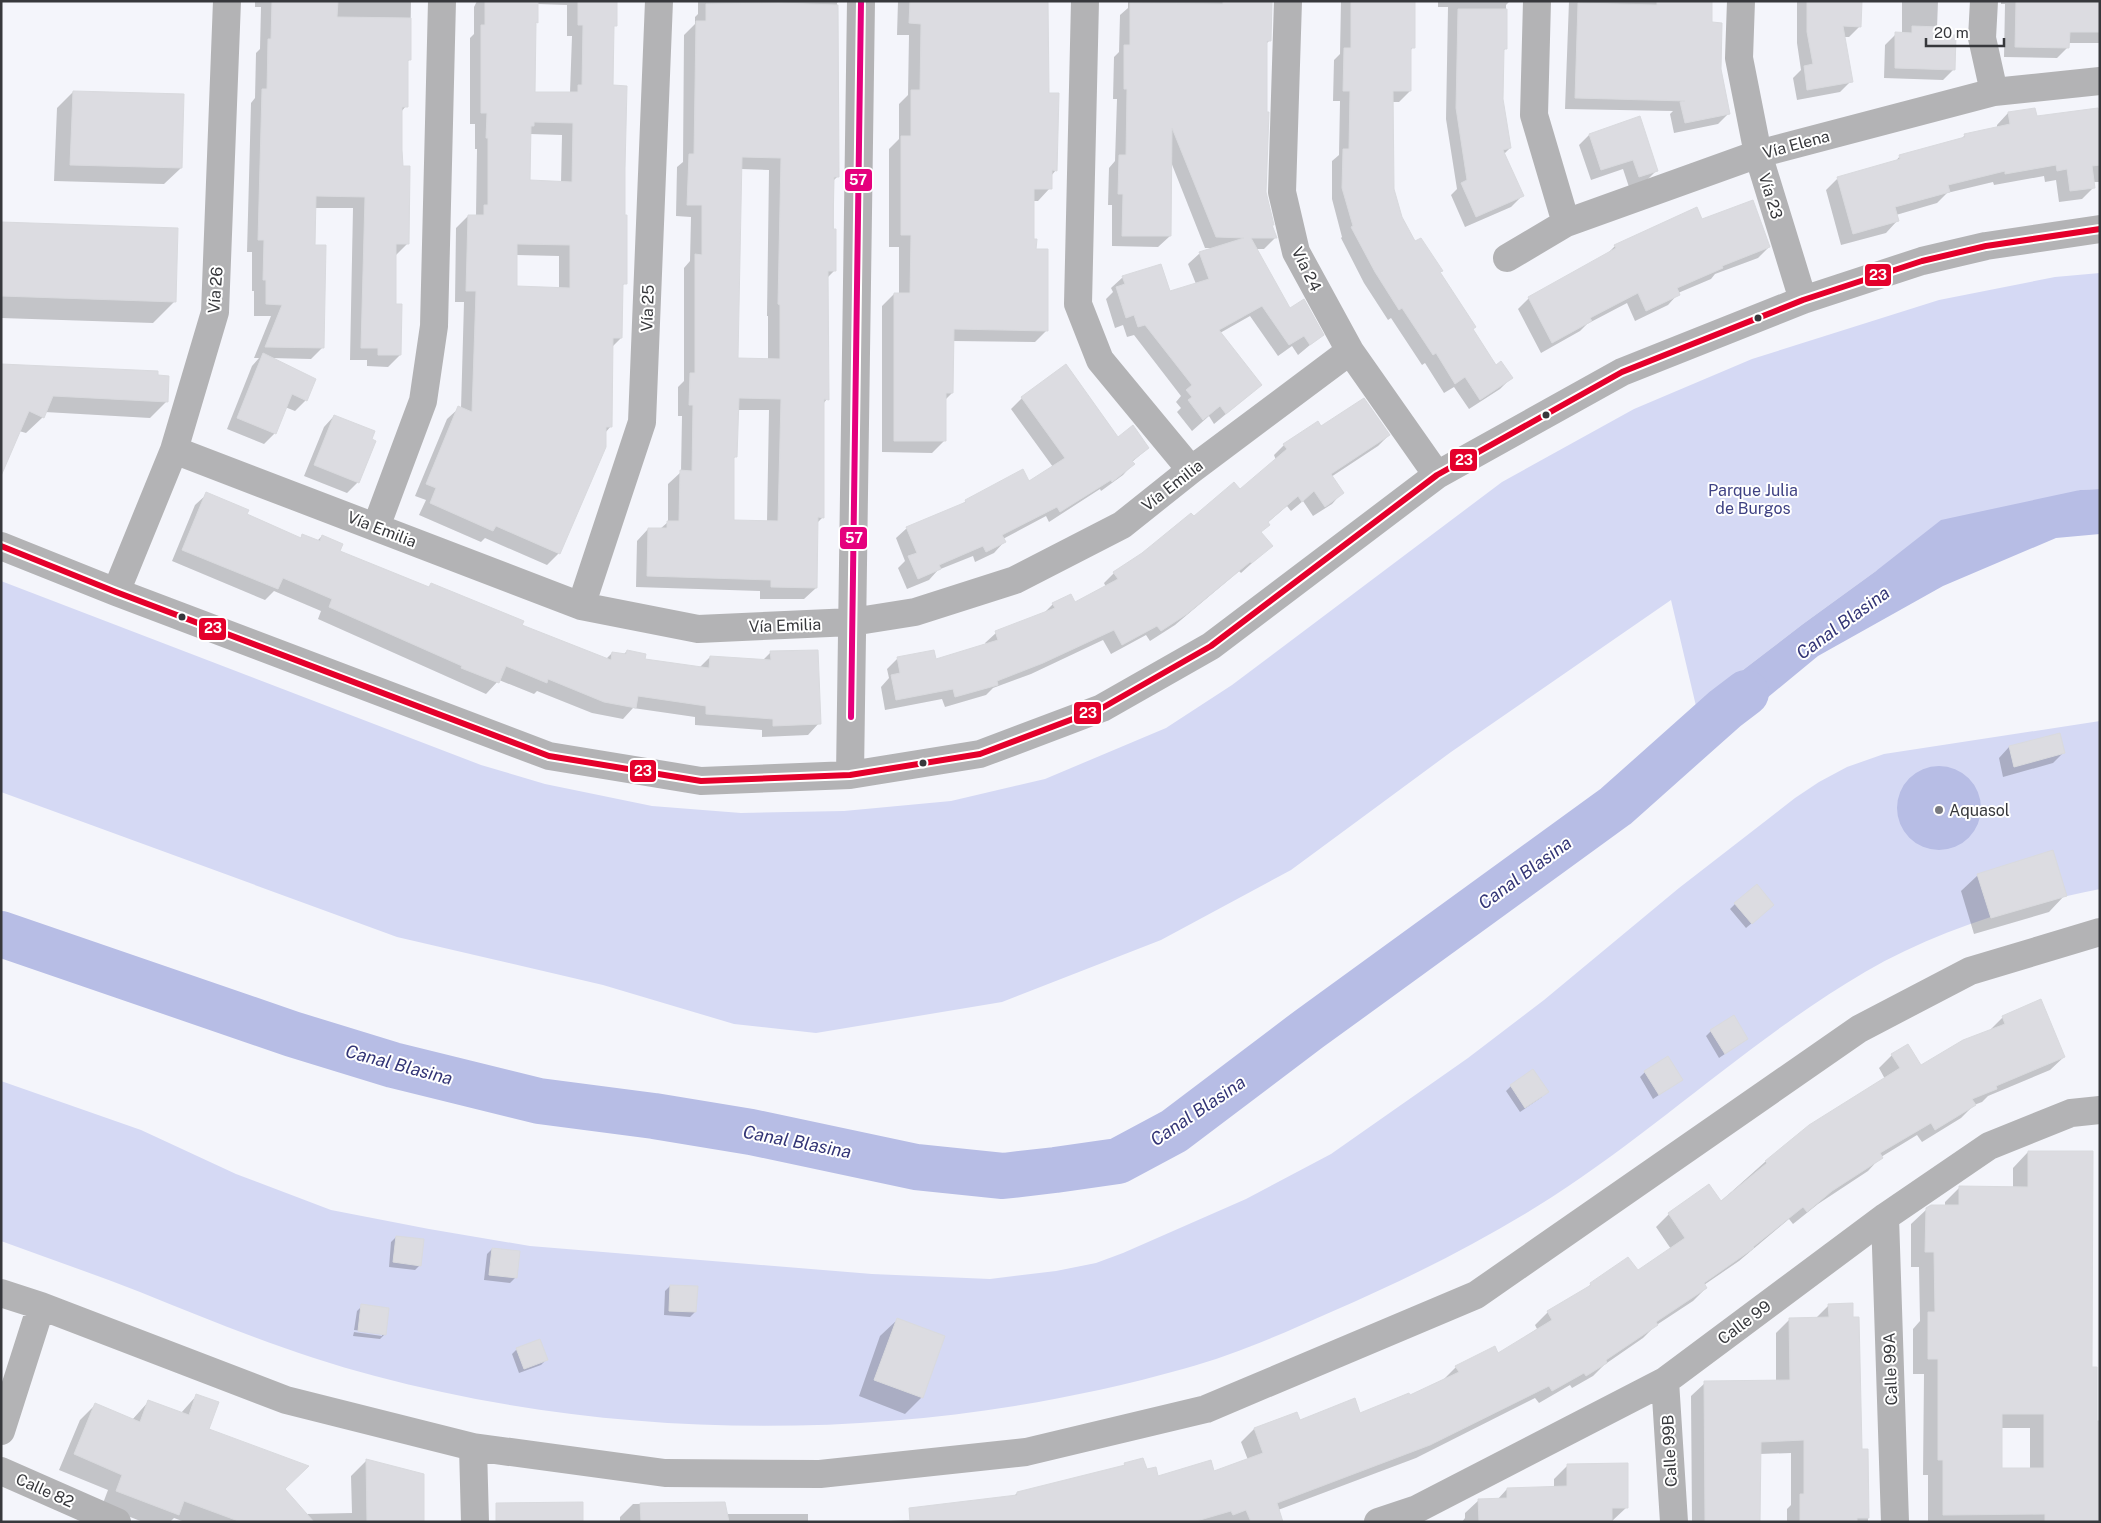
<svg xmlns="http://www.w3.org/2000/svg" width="2101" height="1523" font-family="'Public Sans',sans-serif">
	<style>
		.green { fill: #d5d9f4 }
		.water { fill: #b7bde5 }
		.shadow { fill: #0003; fill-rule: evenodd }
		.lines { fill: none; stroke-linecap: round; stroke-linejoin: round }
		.river { stroke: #b7bde5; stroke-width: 46 }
		.building { fill: #dcdce1; stroke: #d9dade; fill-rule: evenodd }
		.minor { stroke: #b3b3b5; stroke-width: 28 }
		.bus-1-casing { stroke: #fff; stroke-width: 10 }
		.bus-2-casing { stroke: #fff; stroke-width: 10 }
		.bus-1 { stroke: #e4002b; stroke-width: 6 }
		.bus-2 { stroke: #e5007d; stroke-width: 6 }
		.bus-dot { fill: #37383c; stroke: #fff; stroke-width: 2 }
		.poi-dot { fill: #797a7f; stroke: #fff; stroke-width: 2 }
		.labels { text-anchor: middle; stroke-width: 4; stroke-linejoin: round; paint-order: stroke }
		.street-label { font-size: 16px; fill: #37383c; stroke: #fff }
		.park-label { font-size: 16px; fill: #3e4183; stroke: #fff }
		.poi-label { font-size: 16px; fill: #37383c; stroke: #fff; text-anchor: start }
		.water-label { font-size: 18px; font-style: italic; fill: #333576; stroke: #fff }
		.line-badge { stroke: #fff; stroke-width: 2 }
		.badge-label { font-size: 14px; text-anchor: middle; font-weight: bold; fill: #fff }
	</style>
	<rect width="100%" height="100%" fill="#f4f5fb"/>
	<path class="green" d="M2100,273V489L2080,490L1876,571L1803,624L1696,706L1671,600L1451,752L1291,870L1161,940L1002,1002L816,1033L734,1024L603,985L397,937L1,792V581L481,765L545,784L652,806L741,813L844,811L951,801L1045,779L1166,728L1232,685L1502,482L1634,409L1752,359L1939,300L2055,277Z
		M2100,721V889C2019,905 1936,931 1865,972C1754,1037 1660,1127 1552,1197C1482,1242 1407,1279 1331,1312C1282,1334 1234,1355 1183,1369C923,1442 635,1445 375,1376C294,1355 217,1323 140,1292C94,1274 47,1258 1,1241V1081L141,1130L236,1174L331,1210L429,1229L530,1246L872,1274L990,1279L1056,1271L1096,1263L1123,1253L1246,1199L1331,1154L1468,1058L1544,1000L1679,888L1795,798L1819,782L1847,767L1884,754Z"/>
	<path class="water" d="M2100,489V534L2056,538L1943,586L1818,656L1699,754L1696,706L1803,624L1876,571L1941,520L2080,490Z
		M1897 808a42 42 0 1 1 84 0a42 42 0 1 1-84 0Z"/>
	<path class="shadow" d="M255,1H411L410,59L407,62L406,106L401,112L402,167L407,244L395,256L394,305L400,355L388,367L367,366V360H350L353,208H314V246L323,347L311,359L271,358L306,400L295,411L285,407L275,433L264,444L227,429L252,366L259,358H254L271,316H254V291H252V252H247L251,103L255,98L256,53L260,49L261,7H255Z
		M477,1H616L615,25L612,28L611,87L624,216L625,283L621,287V338L612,347L611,426L605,433L559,553L547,565L485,538L481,542L419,515L426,500L415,496L447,419L459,408L461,409L464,302H455L456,228L468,216L476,215L477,149H475V124H470V38L474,34V7ZM537,4L567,5V36H572L570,93H534L535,24L537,22ZM530,134L562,135L561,183L529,182ZM516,255L559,256V289L515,287Z
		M698,1H839L837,3L838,176L833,181L834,271L827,278V399L823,404V517L817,523L816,588L804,599H760V591L636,587L637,541L648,529H660L668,522V484L681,472L682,416H678V387L684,381V268L690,261L691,217L676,216L677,167L683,162L684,35L695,24V17L698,14ZM741,169L769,170L767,316H768V360L737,359ZM737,410H769L767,522L732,521L733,459L736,456Z
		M898,1H1047L1048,94L1056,170L1051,176L1050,188L1038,201H1033L1032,240L1047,330L1035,342L952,341V393L945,400V440L932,453L882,452V306L894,294H899V247H889V149L899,139V104L908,95L909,35H897Z
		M1128,1H1271L1270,40L1266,44L1265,192L1271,226L1275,238L1264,249H1256L1290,310L1322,335L1298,355L1292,346L1278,356L1250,316L1220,333L1261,385L1214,424L1209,416L1192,431L1177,412L1181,408L1176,402L1181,396L1134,335L1127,337L1123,325L1115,328L1106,299L1113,292L1111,288L1123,277L1170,293L1196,284L1188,264L1200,253L1213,248H1205L1171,162L1170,236L1158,247L1112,246V205H1108L1109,168L1115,161L1117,99H1113L1114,57L1119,52L1120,15L1128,8Z
		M1341,1H1414L1413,47L1410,51V91L1399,102H1392V189L1401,217L1415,243L1439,273L1471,330L1495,367L1511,378L1500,389L1469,409L1454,387L1444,393L1425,363L1422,365L1391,318L1388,320L1364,283L1341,238L1342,237L1332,199V161L1339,155L1340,101H1333L1334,60L1340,54Z
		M1438,1H1510L1506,5V48L1503,51L1502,99L1510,148L1504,154L1522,196L1511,207L1465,227L1451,195L1457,189L1446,119L1448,7H1438Z
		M1569,1H1711V24L1729,113L1718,124L1674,133L1670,114L1673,111L1565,109Z
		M1797,1H1860V26L1849,37H1844L1851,81L1840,92L1797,100L1793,78L1801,70L1797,43Z
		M1902,1H1938L1937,28L1953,70L1943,80L1884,78L1885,45L1896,34H1902Z
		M2001,1H2100V43H2068V47L2057,58L2004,57L2005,4H2001Z
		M73,92L181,168L164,184L54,181L57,108Z
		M2008,113L2100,128V182H2093L2094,187L2082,199L2059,202L2056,180L2045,182L2044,176L1994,185L1993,182L1947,193L1937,203L1896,215L1897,221L1886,233L1841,245L1826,190L1838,178L1894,163L1900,156L1960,140L1965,135L1997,128V125Z
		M1639,118L1657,170L1647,180L1629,187L1623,169L1591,180L1579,145L1589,135Z
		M1701,221L1769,247L1758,258L1715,274L1711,279L1678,293V294L1668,305L1635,321L1627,303L1587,324L1580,331L1541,353L1518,309L1529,298L1607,254L1615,246Z
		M1,224L175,301L153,323L1,318Z
		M1,365L167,401L150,418L45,412L43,417L26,433L19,431Z
		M1022,398L1118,438L1148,448L1132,462L1133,464L1123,475L1101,491L1100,489L1049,522L1046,516L1003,539L1004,542L994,553L975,562L973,556L938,570L929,580L907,589L898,568L905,561L896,538L907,528L961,505L966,501L1029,483L1053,467L1011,409Z
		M334,416L358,482L347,493L304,476L324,427Z
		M1321,427L1389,435L1378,446L1331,477L1342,493L1332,504L1313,516L1303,501L1291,511L1287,506L1267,523L1260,532L1271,546L1241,573L1239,571L1175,625L1150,641L1146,635L1111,654L1103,640L1031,674L993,688L986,695L945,707L942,699L885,710L881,687L889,678L887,669L898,658L935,660L986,645L985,643L996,633L1042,615L1053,604H1074L1106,587L1104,583L1114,573L1194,518L1240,491L1276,460L1274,455L1284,445Z
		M207,494L245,515L300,539L303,535L317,541L322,536L338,552L428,588L431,585L520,626L606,659L612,653L623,655L627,651L643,660L699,668L710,657L762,661L771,652L819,723L808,735L762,737V730L695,725V717L633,708L623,719L592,713L537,691L534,694L499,680L486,694L318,619L321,611L274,591L265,600L172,561L195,505Z
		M2009,747L2064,752L2053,763L2003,777L1999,758Z
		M1978,875L2065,895L2049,912L1974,934L1961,891Z
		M1735,904L1767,910L1746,928L1730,909Z
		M2003,1017L2064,1057L2050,1070L1988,1096L1982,1102L1974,1105L1961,1118L1922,1142L1917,1135L1881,1157L1868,1171L1818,1204L1793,1224L1789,1219L1739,1261L1704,1285L1706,1288L1693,1301L1655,1326L1643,1338L1604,1365L1593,1376L1572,1388L1570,1385L1539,1403L1535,1398L1416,1458L1278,1510L1280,1522H868L911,1520L1014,1496L1017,1493L1122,1467L1125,1464L1143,1459L1146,1471L1158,1478L1213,1473L1248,1460L1241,1442L1254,1429L1296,1414L1299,1422L1360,1414L1409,1397L1443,1380L1456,1367L1497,1355L1537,1329L1535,1325L1548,1312L1585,1290L1591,1284L1637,1272L1671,1249L1656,1227L1669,1214L1709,1186L1720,1202L1766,1161L1885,1079L1879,1068L1892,1055L1921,1067L1990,1030Z
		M1711,1031L1747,1039L1719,1058L1706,1036Z
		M1645,1072L1681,1080L1653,1099L1640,1077Z
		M1511,1086L1542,1097L1520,1112L1506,1091Z
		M2028,1152L2091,1368L2096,1422L2100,1522H1928V1475H1923L1924,1374H1913V1329L1920,1321L1919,1267H1911V1224L1927,1209L1945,1206V1202L1960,1187L2013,1188V1168ZM2001,1428H2030V1469H2001Z
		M396,1237L420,1265L415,1270L389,1267L391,1242Z
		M492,1249L515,1278L510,1283L484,1280L487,1254Z
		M670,1286L695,1312L690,1317L664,1315L665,1291Z
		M1829,1305L1851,1319L1861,1450H1867L1868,1522H1787V1509L1791,1505V1453L1759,1454V1522H1692L1691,1396L1705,1383L1776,1381V1333L1789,1320L1816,1318Z
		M362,1306L385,1334L380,1339L353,1336L354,1332L382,1336V1333L354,1330L357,1311Z
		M897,1320L922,1397L905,1414L859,1396L880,1336Z
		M517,1349L546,1360L541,1365L519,1373L512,1354Z
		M197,1395L207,1430L284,1489L306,1514L352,1513L351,1476L366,1461L423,1522H185L174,1518L170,1522H143L102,1506L108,1490L59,1470L80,1420L95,1405L132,1420L149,1401L181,1413Z
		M1568,1465L1627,1507L1611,1522H1462L1465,1518V1513L1479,1500H1497L1507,1489L1554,1488V1479Z
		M724,1503L726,1514H808V1522H620V1517L633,1504Z"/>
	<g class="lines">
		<path class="river" d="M1,934L292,1034L393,1065L539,1101L654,1116L751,1132L916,1167L1003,1176L1055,1170L1118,1161L1174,1131L1309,1029L1616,806L1725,709L1746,693"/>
	</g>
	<path class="building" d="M272,1H338L337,17L411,18V60H408V107H402V150L403,166H410L409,244H396V304H402L401,355H378V348H361L365,197L316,196L315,245H326L324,348L265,347L282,305L266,304V280H263L264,240H258L262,89H267L268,39H271Z
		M485,1H538V23L536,22L535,92H578V85H582L583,25H578V1H617V26H614L613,85L627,86L625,168V215H627V284H623L622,338H613L612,427H606V447L560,554L496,526L493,531L430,503L436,488L426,484L458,406L472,412L476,291H466L468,215H484V205H488V138H486L487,113H481V25H485ZM534,122L573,123L572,182L530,180L531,126H534ZM517,244L570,245V288L517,286Z
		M910,1H1048L1049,93H1059L1057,171L1052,170V189H1034V239H1037L1036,249H1048V331L954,329L953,393H946V441H894V293H910L911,235H901V136H911V90H920L921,24L909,23Z
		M1223,1H1272L1271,41H1267V112H1269L1266,192L1274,225H1272L1277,238H1251L1290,308L1304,299L1324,335L1310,345L1304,336L1289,345L1262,306L1219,330L1262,385L1226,414L1220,406L1203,420L1188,400L1192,397L1186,390L1192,385L1145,325L1138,327L1134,315L1126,318L1116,287L1125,284L1122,276L1161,264L1170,291L1209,279L1199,252L1244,238L1216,237L1172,128L1171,236H1122L1123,194H1118L1119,155H1126L1127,89H1124V45H1130V3L1223,4Z
		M1351,1H1415V48H1411V91H1393L1394,189L1402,217L1415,241L1421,238L1443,271L1440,272L1476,327L1473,329L1496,365L1501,361L1513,378L1480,400L1465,377L1455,384L1436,353L1433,355L1402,308L1399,310L1375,272L1351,227L1353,226L1342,188L1343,149H1349L1350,91H1343L1344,48H1351Z
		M1657,1H1712V22L1722,23L1721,69L1730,114L1685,123L1680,102L1685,101L1575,98L1578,3L1657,5Z
		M1807,1H1862L1861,27L1843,26L1853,82L1807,90L1804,66L1813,64L1807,32Z
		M2016,1H2100V32H2070L2069,48L2015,47Z
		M779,3L838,5L839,177H834L833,229H836V271H828L829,400L824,399V518L818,517L817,588L771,587V580L647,576L648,528H667V521H679L680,470L692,471L693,405H689L690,373H695V254L702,255V205H687L689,154H694L696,21H706V4ZM742,157L781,158L778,304L780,305V359L738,358ZM739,398L781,399L778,521L734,520V457H737Z
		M1458,9H1507V49H1504L1503,99L1511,148L1503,150L1524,196L1476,217L1461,183L1467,180L1456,108Z
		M1912,26L1941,27V35H1956L1955,70L1895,68V32L1912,33Z
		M73,91L184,94L182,168L70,165Z
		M2035,108L2037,116L2098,108L2100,124V165L2092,166L2095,188L2070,191L2067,169L2057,171L2056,165L2005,174V171L1948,185L1950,192L1895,207L1899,221L1853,234L1837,177L1900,159L1899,155L1965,137L1964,134L2010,124L2008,112Z
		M1640,116L1658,171L1639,177L1633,160L1601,170L1589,134Z
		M1753,200L1770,247L1722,266L1723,268L1677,288L1680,295L1646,311L1638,293L1590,318L1592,321L1552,343L1528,297L1616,248L1614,245L1697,207L1702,219Z
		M1,222L178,228L176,302L1,296Z
		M263,353L316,379L307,401L292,394L276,434L237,418Z
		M1,364L158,371V375L169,376L168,402L53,396L44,418L29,411L1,476Z
		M1066,364L1118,437L1133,425L1149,448L1132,461L1135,464L1112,482L1111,480L1060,512L1057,507L1002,535L1006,542L986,552L983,546L939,565L941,569L918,579L908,556L917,553L906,527L966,502L965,500L1023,469L1029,481L1065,458L1021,397Z
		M1364,398L1390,435L1331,474L1344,493L1325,507L1314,491L1302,502L1298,496L1268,522L1270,525L1261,532L1273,546L1252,563L1250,562L1187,614L1161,631L1157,626L1122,645L1114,630L1043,663L997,681L998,685L955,697L953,689L896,700L891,675L900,673L897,657L934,650L936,659L998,640L995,631L1055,608L1052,603L1071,594L1075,602L1118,579L1113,572L1142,553L1191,513L1194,516L1234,482L1240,489L1287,449L1283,444L1318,421L1321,426Z
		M334,415L375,431L372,439L376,441L359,483L314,465Z
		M206,492L249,510L247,514L301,538L302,534L320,541L322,535L343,544L340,551L429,587L431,583L524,621L522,625L611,660L612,652L626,654L627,650L646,654L645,659L709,668L710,656L771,660L770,651L818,650L821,724L773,726V719L706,714V706L638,696L636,708L604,702L548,679L547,683L506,666L499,683L461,668L462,666L329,607L332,599L283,578L278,589L182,550Z
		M2060,733L2065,753L2014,767L2009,746Z
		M2053,850L2067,896L1991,918L1977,874Z
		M1757,884L1774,905L1752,924L1734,903Z
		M2041,999L2065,1057L1996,1086L1997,1089L1972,1099L1976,1105L1935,1130L1931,1123L1880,1153L1883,1158L1832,1191L1807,1212L1803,1207L1753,1247L1754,1248L1704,1283L1707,1288L1656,1322L1658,1325L1606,1360L1607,1363L1586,1376L1584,1373L1552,1391L1549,1386L1430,1445L1277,1503L1283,1522H1251L1246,1510L1233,1515L1231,1511L1193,1522H910L909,1508L1017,1495V1492L1125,1465L1124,1463L1143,1458L1147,1469L1156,1467L1158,1476L1211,1460L1214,1471L1263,1453L1254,1428L1297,1412L1300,1420L1355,1398L1360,1413L1409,1393L1410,1395L1459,1372L1455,1366L1495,1346L1498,1353L1552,1320L1547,1311L1591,1285L1590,1283L1628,1257L1638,1270L1685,1238L1668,1213L1709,1184L1721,1201L1767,1163L1765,1161L1809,1125L1900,1068L1891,1054L1908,1044L1921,1065L1963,1040L2005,1024L2002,1016Z
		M1734,1015L1748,1039L1725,1054L1710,1030Z
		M1668,1056L1683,1080L1659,1095L1644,1071Z
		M1533,1069L1549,1092L1525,1108L1510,1085Z
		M2028,1151H2093L2092,1367H2097V1421H2100V1522H2045V1514L1943,1515V1460H1938V1359H1928V1312H1935L1934,1252H1925L1926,1208L1931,1205H1959V1186L2028,1187ZM2002,1414H2044V1468H2002Z
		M396,1236L424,1239L421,1266L393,1262Z
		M492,1248L520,1251L517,1278L489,1275Z
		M670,1285L698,1286L696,1312L669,1311Z
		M1853,1303V1317H1859L1862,1449H1868L1869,1518H1857V1522H1800V1494H1804V1440L1761,1442L1760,1522H1705L1704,1381L1790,1380L1789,1318L1829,1317L1828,1304Z
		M361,1304L389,1308L386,1335L358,1331Z
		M897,1318L945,1336L923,1398L874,1380Z
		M540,1339L548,1360L524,1369L516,1348Z
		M196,1394L219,1402L209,1429L309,1466L285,1489L314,1522H241L184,1501L179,1515L116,1491L122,1475L74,1454L95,1403L140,1422L148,1400L189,1415Z
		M366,1459L424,1474V1522H367Z
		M1628,1463V1508H1612V1522H1479L1478,1499L1507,1498V1488L1567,1486V1464Z
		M583,1502V1522H496V1503Z
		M725,1502L729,1522H641L640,1503Z"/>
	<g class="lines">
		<path class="minor" d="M1085,1L1078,304L1100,360L1191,470
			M1288,1L1282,192L1296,252L1350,351L1437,475
			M1537,1L1534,115L1566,223
			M1741,1L1739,58L1758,154L1803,300
			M1984,1L1982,38L1994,92
			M1507,258L1566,223L1758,154L1994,92L2100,81
			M174,450L581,606L698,629L852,622L915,612L1015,580L1122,525L1191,470L1350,351
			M376,527L423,401L434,326L442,1
			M1,546L116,592L549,756L701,781L850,775L980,754L1102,708L1211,646L1437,475L1622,372L1803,300L1922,261L1986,246L2100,229
			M116,592L174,450L215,312L227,1
			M581,606L642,422L659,1
			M850,775L861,1
			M1885,1217L1895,1522
			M1,1293L41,1306L286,1400L473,1447L665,1473L820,1474L1026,1452L1206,1409L1476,1295L1859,1029L1970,971L2100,932
			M1665,1381L1674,1522
			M1,1431L41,1306
			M473,1447L475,1522
			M1,1471L117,1522
			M1378,1522L1417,1509L1665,1381L1885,1217L1989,1146L2071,1113L2100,1110"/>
		<defs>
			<path id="bus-1" d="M1,546L116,592L549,756L701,781L850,775L980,754L1102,708L1211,646L1437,475L1622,372L1803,300L1922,261L1986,246L2100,229"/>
			<path id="bus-2" d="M851,717L861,1"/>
		</defs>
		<use href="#bus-1" class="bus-1-casing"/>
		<use href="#bus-2" class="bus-2-casing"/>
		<use href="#bus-1" class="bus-1"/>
		<use href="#bus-2" class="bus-2"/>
	</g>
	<g class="bus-dot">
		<circle cx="1758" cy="318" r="4.5"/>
		<circle cx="1546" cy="415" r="4.5"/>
		<circle cx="182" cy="617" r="4.5"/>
		<circle cx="923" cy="763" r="4.5"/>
	</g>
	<circle class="poi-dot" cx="1939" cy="810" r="5"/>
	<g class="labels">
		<g class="street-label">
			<text transform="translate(1796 144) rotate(-15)" y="6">Vía Elena</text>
			<text transform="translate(1771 196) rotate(73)" y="6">Vía 23</text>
			<text transform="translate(1307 269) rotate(64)" y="6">Vía 24</text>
			<text transform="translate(215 290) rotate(-86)" y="6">Vía 26</text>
			<text transform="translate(647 308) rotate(-88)" y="6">Vía 25</text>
			<text transform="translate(1172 485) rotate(-38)" y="6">Vía Emilia</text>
			<text transform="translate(382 529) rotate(21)" y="6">Vía Emilia</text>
			<text transform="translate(785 625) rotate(-2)" y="6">Vía Emilia</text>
			<text transform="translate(1744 1322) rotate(-37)" y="6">Calle 99</text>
			<text transform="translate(1890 1369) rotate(-92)" y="6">Calle 99A</text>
			<text transform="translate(1669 1451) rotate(-93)" y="6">Calle 99B</text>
			<text transform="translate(45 1490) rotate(24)" y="6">Calle 82</text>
		</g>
		<g class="park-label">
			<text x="1753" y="496">Parque Julia<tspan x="1753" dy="18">de Burgos</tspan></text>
		</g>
		<g class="poi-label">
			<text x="1949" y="816">Aquasol</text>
		</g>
		<g class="water-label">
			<text transform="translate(1843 623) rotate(-36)" y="6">Canal Blasina</text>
			<text transform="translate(1525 873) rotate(-36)" y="6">Canal Blasina</text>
			<text transform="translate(399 1065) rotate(15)" y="6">Canal Blasina</text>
			<text transform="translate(1198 1111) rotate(-34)" y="6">Canal Blasina</text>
			<text transform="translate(797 1142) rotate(11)" y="6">Canal Blasina</text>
		</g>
	</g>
	<g class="line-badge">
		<rect x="844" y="168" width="29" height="24" rx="5" fill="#e5007d"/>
		<rect x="1864" y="263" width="28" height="24" rx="5" fill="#e4002b"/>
		<rect x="1449" y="448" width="29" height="24" rx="5" fill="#e4002b"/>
		<rect x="839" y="526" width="29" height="24" rx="5" fill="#e5007d"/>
		<rect x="198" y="617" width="29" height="24" rx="5" fill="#e4002b"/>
		<rect x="1073" y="701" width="29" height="24" rx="5" fill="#e4002b"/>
		<rect x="629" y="759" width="28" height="24" rx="5" fill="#e4002b"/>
	</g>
	<g class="badge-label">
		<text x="858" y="185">57</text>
		<text x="1878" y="280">23</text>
		<text x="1464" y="465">23</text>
		<text x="854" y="543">57</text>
		<text x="213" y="633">23</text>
		<text x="1088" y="718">23</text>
		<text x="643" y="776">23</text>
	</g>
	<rect width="2101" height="1523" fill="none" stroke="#37383c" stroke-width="5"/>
	<path d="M1926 38v8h78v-8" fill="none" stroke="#37383c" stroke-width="2.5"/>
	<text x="1934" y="38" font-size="15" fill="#37383c" stroke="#ffffff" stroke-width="4" paint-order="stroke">20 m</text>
</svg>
